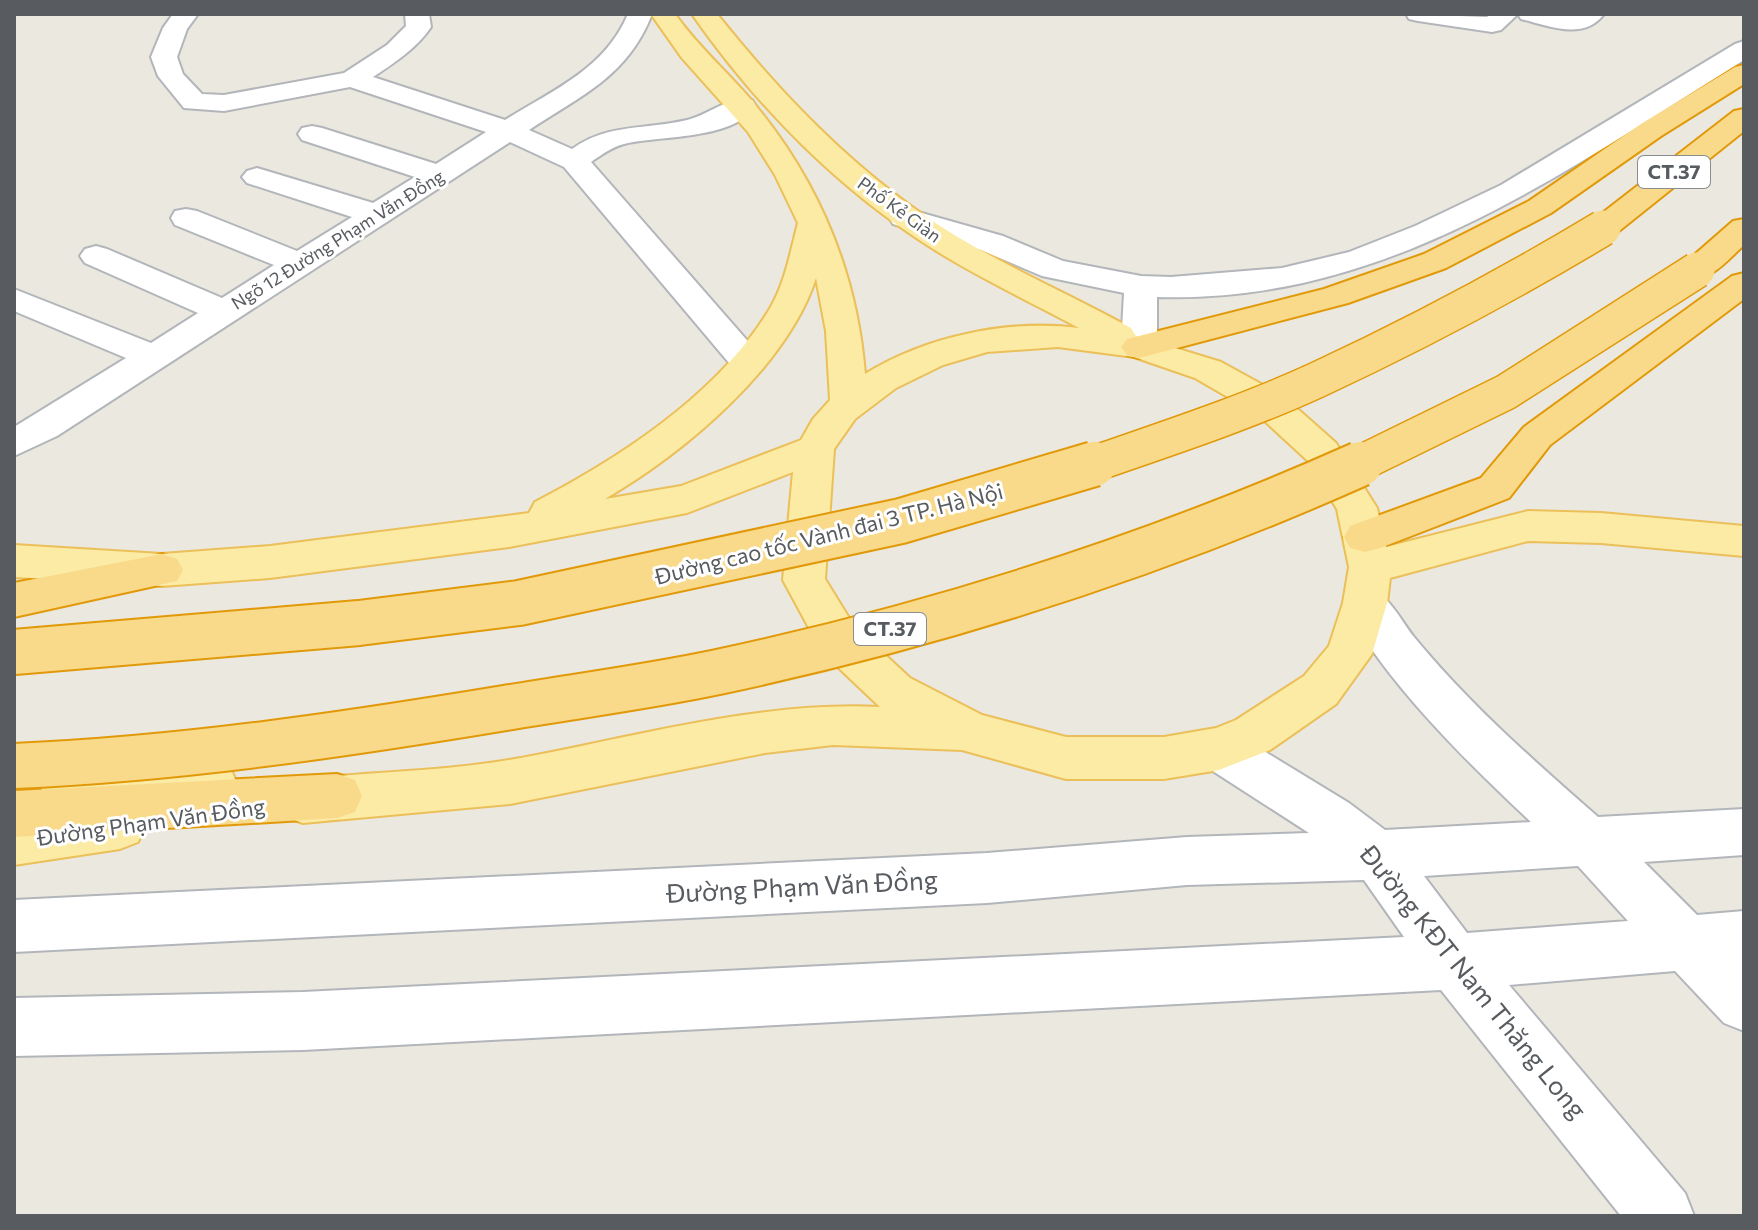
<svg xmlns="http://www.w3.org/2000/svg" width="1758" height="1230" font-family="Commissioner,sans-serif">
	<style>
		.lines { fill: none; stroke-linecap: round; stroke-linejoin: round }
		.minor-casing { stroke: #b2b6ba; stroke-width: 4 }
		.major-casing { stroke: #ebbf59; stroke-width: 4 }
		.highway-casing { stroke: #e19909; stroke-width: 4 }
		.minor { fill: #fff; fill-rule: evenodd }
		.major { fill: #fbeba4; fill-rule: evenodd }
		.highway { fill: #f8da8a; fill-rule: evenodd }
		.highway-bridge-far1-casing { stroke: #e19909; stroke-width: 38; stroke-linecap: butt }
		.highway-bridge-casing { stroke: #e19909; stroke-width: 48; stroke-linecap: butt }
		.highway-bridge-far1 { stroke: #f8da8a; stroke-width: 35 }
		.highway-bridge { stroke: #f8da8a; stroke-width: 44 }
		.labels { text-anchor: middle; stroke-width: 6; stroke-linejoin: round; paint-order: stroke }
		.far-street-label { font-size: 18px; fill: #585c60; stroke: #fff }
		.shield { fill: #fff; stroke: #8a8d90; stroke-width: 2 }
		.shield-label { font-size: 20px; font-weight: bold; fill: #585c60 }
		.street-label { font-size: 22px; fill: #585c60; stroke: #fff }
		.near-street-label { font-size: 26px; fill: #585c60; stroke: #fff }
	</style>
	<rect width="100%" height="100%" fill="#ebe8df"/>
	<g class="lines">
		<defs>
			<path id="minor" d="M173,14H198L187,29L177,57L183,74L202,94L224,95L344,73L387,45L406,26L405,14H429L431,27C416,49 394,63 373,77L505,120C553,90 605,69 628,14H652C628,76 582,95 529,130L572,149C608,123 645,130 687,120C709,115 729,95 752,100L756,106C732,141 659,135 624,144C612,147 601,155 591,162L766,362L761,370L748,373L735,370L564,167L510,142L57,436L14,456V427L126,358L14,311V289L151,343L198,313L85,263L80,256L85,249L96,246L107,249L222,298L274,265L175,225L171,218L175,211L186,209L197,211L297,251L352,217L247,183L242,177L247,171L257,168L267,171L373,203L415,177L302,140L298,134L302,128L312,126L322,128L436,164L486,132L350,87L224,111L184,108L158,76L151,57L163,28Z
				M1406,14L1487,17L1491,14H1604C1584,41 1549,26 1521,19L1518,14L1501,30L1492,32L1418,21L1409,19Z
				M1744,41V60C1560,174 1386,304 1157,297V347L1151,355L1139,358L1127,355L1121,347L1124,293L1042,276L981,250L893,224L889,217L893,210L904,208L1003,236L1063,261L1141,276L1171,277L1282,268L1349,252L1415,226L1501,185L1735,44Z
				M1365,586C1389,594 1399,618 1414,637C1469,704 1534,761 1598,817L1744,809V855L1644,862L1697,915L1744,911V1031L1724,1023L1675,971L1509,985L1685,1193L1694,1216H1621L1441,990L303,1050L14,1056V998L303,992L1404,937L1364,880L1187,885L987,903L14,952V900L987,853L1187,837L1309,833L1202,764L1195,749L1202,734L1219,728L1236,734L1349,803L1385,830L1531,822C1466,761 1385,682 1343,603L1350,591ZM1578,866L1628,921L1467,933L1424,876Z"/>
			<path id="major" d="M651,14H675C698,47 727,71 752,101C818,180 857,272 865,374C926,336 1008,319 1079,328C1031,302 981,279 935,250C840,191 756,106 692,14H717C777,89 843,159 922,214C987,259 1062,290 1131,328L1136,336L1221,362L1283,396L1336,443L1377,508L1386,547L1528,511L1601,513L1744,526V556L1601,543L1528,541L1390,578L1387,603L1372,654L1336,704L1270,750L1219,770L1164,779H1066L962,750L833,745L765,753L510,804L303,823L285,817L278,801L285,785L303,779C371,772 448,771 515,759C635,737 758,701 880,707L822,652L783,580L793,472L687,513L509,547L270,578L162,586L14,577V545L162,554L270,546L529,513L535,502C620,458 718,394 769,310C785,284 790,253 798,223L775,175L748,132L682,58ZM816,278L826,331L830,400L813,419L801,440L681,486L605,499C684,453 787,367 816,278ZM1058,347L1134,357L1195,378L1257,414L1308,461L1337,509L1349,567L1343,603L1329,646L1304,676L1236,720L1216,728L1164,737H1066L982,715L910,678L854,626L825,579L834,449L855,419L896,388L943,365L987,352Z
				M60,755L214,766L232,772L239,788L232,804L214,810L121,803L138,810L145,826L138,842L120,849L14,865V817L118,803L60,799L43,792L35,777L43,762Z"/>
			<path id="highway" d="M1744,65V84L1661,136L1551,213L1446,268L1348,303L1139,358L1127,355L1121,347L1127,339L1324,289L1424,254L1529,201L1641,124L1735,67Z
				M1744,109V131L1614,235L1603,237L1592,235L1587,228L1592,221L1734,111Z
				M1744,219V245C1726,261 1711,283 1685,277L1681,270L1685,263L1733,221Z
				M1744,273V299L1550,445L1509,498L1380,548L1365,552L1350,548L1344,537L1350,526L1481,478L1524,427L1732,276Z
				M162,554L177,559L183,570L177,581L14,617V583Z
				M337,774L355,780L362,796L355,812L337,818L14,837V791Z"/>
		</defs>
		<use href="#minor" class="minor-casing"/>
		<use href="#major" class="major-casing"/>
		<use href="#highway" class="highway-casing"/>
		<use href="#minor" class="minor"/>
		<use href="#major" class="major"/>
		<use href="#highway" class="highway"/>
		<defs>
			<path id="highway-bridge-far1" d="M1088,466C1165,439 1243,414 1317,380C1416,334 1510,284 1603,228
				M1355,466L1506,392L1697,270"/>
			<path id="highway-bridge" d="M14,652L359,623L519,603L901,521L1094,464
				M14,766C179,759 342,735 505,708C576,696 647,687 718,672C938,625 1154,556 1360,464"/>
		</defs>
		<use href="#highway-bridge-far1" class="highway-bridge-far1-casing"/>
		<use href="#highway-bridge" class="highway-bridge-casing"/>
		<use href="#highway-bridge-far1" class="highway-bridge-far1"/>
		<use href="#highway-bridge" class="highway-bridge"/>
	</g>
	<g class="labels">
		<g class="far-street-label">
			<text transform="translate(899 210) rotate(36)" y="6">Phố Kẻ Giàn</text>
			<text transform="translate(338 240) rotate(-32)" y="6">Ngõ 12 Đường Phạm Văn Đồng</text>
		</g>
		<g class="shield">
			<rect x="1638" y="156" width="72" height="32" rx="6"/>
			<rect x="854" y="613" width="72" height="32" rx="6"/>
		</g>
		<g class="shield-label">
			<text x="1674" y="179">CT.37</text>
			<text x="890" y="636">CT.37</text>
		</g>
		<g class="street-label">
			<text transform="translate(829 534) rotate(-14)" y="8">Đường cao tốc Vành đai 3 TP. Hà Nội</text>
			<text transform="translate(151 822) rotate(-8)" y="8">Đường Phạm Văn Đồng</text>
		</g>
		<g class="near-street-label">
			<text transform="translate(802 887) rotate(-3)" y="9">Đường Phạm Văn Đồng</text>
			<text transform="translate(1473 982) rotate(51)" y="9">Đường KĐT Nam Thăng Long</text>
		</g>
	</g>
	<rect width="1758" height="1230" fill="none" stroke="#585c60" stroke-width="32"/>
</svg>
